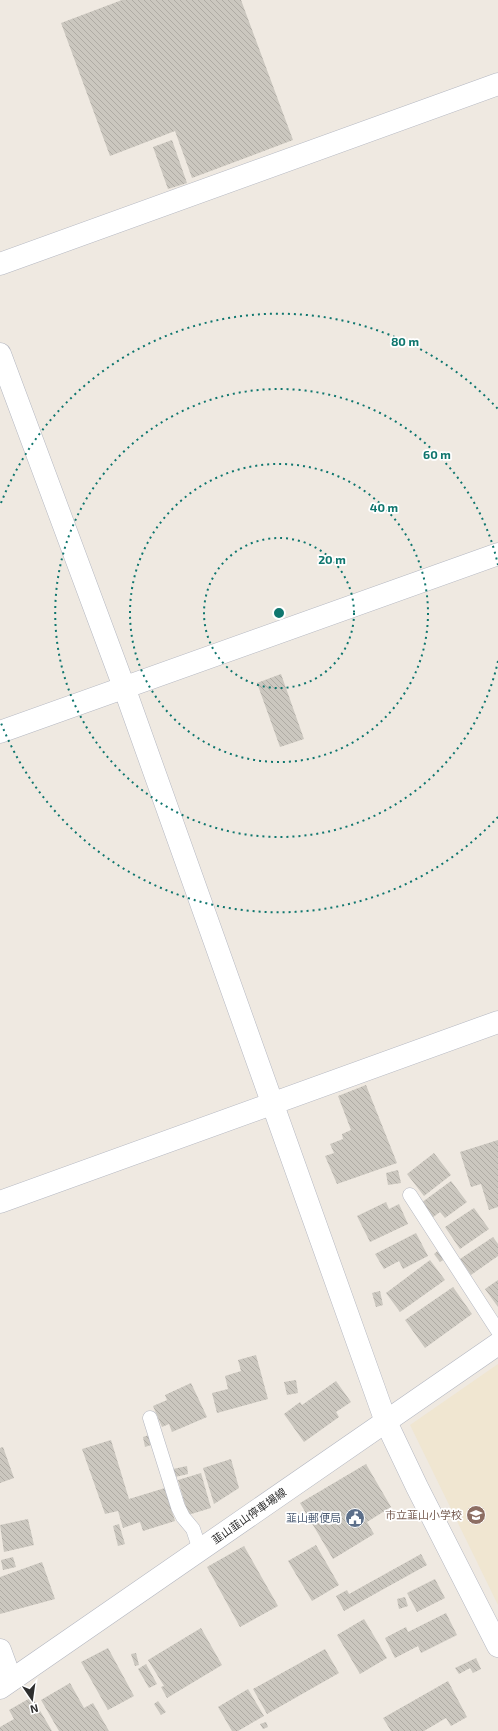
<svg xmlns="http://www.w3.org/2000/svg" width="498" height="1731" font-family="'Exo 2','Noto Sans JP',sans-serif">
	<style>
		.education { fill: #f0e6d1 }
		.building { fill: url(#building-back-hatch) }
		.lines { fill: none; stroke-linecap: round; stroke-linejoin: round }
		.lane-casing { stroke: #b4b7c1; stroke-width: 15 }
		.street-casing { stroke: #b4b7c1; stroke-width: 23 }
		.secondary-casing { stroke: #b4b7c1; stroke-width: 23 }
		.lane { stroke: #fff; stroke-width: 14 }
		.street { stroke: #fff; stroke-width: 22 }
		.secondary { stroke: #fff; stroke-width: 22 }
		.ring { fill: none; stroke: #0f766e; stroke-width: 2; stroke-dasharray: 2 4 }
		.labels { text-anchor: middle; stroke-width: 3.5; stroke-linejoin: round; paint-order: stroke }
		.education-label { font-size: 11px; fill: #785e54; stroke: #fff; text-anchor: end }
		.street-label { font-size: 11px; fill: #2e2e2e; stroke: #fff }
		.service-label { font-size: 11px; fill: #4e5e75; stroke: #fff; text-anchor: end }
		.centre { fill: #0f766e; stroke: #fff; stroke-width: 2 }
		.ring-label { font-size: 12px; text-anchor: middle; font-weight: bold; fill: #0f766e; stroke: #fff; stroke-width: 3.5; stroke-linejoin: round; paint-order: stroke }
	</style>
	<defs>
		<pattern id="building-back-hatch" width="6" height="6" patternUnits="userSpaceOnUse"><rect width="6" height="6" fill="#cbc7bf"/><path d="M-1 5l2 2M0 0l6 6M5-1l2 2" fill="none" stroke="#afaba4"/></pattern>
	</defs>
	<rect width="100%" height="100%" fill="#efe9e1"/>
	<path class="education" d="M498,1364V1605L410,1425Z"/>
	<path class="building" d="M122,0H241L293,140L192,178L175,131L110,156L61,23Z
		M172,140L187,183L168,189L153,147Z
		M281,674L304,739L280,747L257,683Z
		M366,1085L397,1163L337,1184L325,1156L334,1153L330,1144L343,1139L342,1134L351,1130L338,1096Z
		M498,1140V1207L489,1210L481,1184L471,1187L460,1152Z
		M434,1153L451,1175L424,1196L407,1174Z
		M398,1170L401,1183L388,1185L386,1173Z
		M451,1181L467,1202L445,1218L440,1212L432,1218L421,1203Z
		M386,1202L389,1209L399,1204L408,1224L370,1242L357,1216Z
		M474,1208L489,1229L460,1249L445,1227Z
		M416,1233L428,1256L403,1269L399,1261L384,1269L375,1254Z
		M493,1237L498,1244V1256L471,1275L460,1259Z
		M439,1250L445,1259L440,1262L434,1254Z
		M430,1260L445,1280L400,1312L386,1293Z
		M498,1280V1307L485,1289Z
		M453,1287L472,1314L425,1348L405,1320Z
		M380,1291L383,1305L376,1307L372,1293Z
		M256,1355L268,1399L217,1413L212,1393L228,1389L225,1376L241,1371L238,1360Z
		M296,1380L298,1393L287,1395L284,1382Z
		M336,1381L351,1402L336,1412L339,1417L304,1442L284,1414L300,1402L302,1405Z
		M191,1383L207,1417L172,1432L169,1424L162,1427L153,1406L167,1400L165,1395Z
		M149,1435L151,1445L145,1447L143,1437Z
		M111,1440L129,1499L165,1488L175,1521L143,1531L140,1522L123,1528L118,1511L105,1514L82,1449Z
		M3,1447L14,1478L0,1483V1448Z
		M231,1459L239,1488L214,1504L203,1468Z
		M366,1464L391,1507L367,1522L374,1534L333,1559L300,1503Z
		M187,1466L188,1474L175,1477L173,1469Z
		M201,1473L211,1508L188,1515L178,1480Z
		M28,1519L34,1545L4,1552L0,1525Z
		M119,1524L125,1544L118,1546L113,1526Z
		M316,1545L339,1585L312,1601L288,1561Z
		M244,1546L278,1606L240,1627L207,1567Z
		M421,1554L427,1565L344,1611L336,1596L347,1590L349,1594Z
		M13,1557L16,1567L3,1570L1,1560Z
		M42,1562L55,1599L0,1614V1577Z
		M435,1579L445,1598L417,1612L407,1593Z
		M405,1597L408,1606L399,1609L397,1599Z
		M446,1613L457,1635L421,1653L418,1646L395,1658L385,1638L406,1627L408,1632Z
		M364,1619L387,1658L360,1674L337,1635Z
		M201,1628L222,1665L167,1698L161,1687L164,1686L148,1660Z
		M108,1648L134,1696L108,1710L81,1662Z
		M325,1649L339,1673L267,1714L253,1689Z
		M136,1653L139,1665L135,1666L131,1654Z
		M476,1658L481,1669L473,1673L470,1668L459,1674L455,1668Z
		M146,1664L157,1684L149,1688L138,1669Z
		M448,1681L467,1717L451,1726L446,1718L424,1731H391L383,1718Z
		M70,1683L84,1708L93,1703L109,1731H59L41,1700Z
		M248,1689L264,1716L238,1731H232L218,1707Z
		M32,1697L52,1731H0V1727L14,1719L9,1710Z
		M158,1701L166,1712L161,1715L154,1704Z
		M266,1722L268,1727L263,1729L260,1724Z"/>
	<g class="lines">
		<defs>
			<path id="lane" d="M410,1195L498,1331
				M150,1418L178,1507L183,1517L193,1529L200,1550"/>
			<path id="street" d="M0,264L498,84
				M0,354L124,687L386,1422L417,1487L498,1646
				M0,732L498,554
				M0,1202L498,1022
				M0,1650L11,1680"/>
			<path id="secondary" d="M0,1688L498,1344"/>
		</defs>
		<use href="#lane" class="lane-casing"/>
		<use href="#street" class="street-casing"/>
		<use href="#secondary" class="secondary-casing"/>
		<use href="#lane" class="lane"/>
		<use href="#street" class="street"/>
		<use href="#secondary" class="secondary"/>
	</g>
	<g class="ring">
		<circle cx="279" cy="613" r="75"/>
		<circle cx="279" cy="613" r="149"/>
		<path d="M498 661A224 224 0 1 1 498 565"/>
		<path d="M498 817A299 299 0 0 1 1 723M1 503A299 299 0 0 1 498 409"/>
	</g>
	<defs>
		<symbol id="school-disc" viewBox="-11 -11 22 22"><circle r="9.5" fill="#8d6e63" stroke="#fff"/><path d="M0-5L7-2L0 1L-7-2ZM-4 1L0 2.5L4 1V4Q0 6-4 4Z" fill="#fff"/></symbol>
		<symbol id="civic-disc" viewBox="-11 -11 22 22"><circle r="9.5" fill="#5c6f8a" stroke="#fff"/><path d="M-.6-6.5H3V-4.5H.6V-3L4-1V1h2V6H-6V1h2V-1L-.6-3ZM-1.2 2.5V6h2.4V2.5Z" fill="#fff"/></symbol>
	</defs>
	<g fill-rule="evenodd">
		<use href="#school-disc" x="465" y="1504" width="22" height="22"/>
		<use href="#civic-disc" x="344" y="1507" width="22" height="22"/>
	</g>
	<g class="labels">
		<g class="education-label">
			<text x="462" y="1519">市立韮山小学校</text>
		</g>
		<g class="street-label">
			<text transform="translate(249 1516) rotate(-35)" y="4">韮山韮山停車場線</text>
		</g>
		<g class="service-label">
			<text x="341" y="1522">韮山郵便局</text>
		</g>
	</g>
	<circle cx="279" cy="613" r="6" class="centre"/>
	<g class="ring-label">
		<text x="405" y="346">80 m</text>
		<text x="437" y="459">60 m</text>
		<text x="384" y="512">40 m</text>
		<text x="332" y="564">20 m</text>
	</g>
	<g transform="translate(32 1699) rotate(167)" stroke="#ffffff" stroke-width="3" paint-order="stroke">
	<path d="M0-3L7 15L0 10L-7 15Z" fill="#2e2e2e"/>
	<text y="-6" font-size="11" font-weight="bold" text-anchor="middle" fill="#2e2e2e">N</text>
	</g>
</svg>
